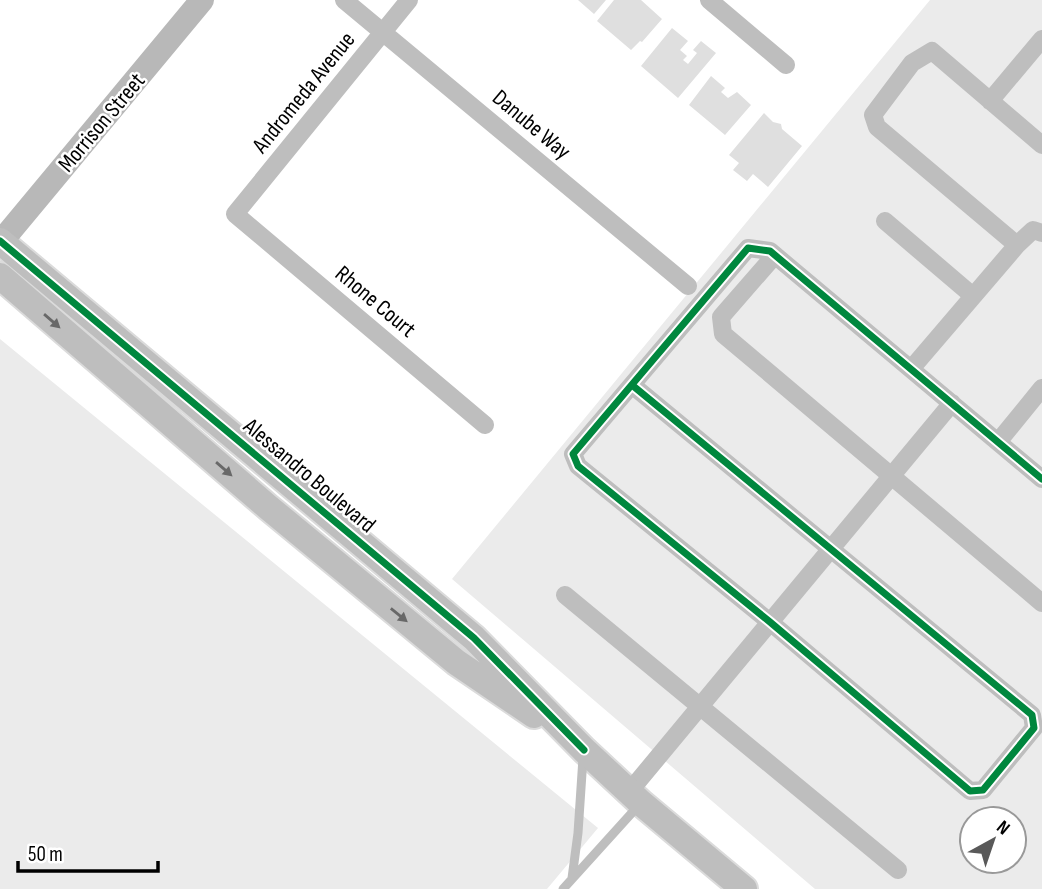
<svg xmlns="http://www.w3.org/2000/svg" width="1042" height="889" font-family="'Sofia Sans Condensed',sans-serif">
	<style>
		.green { fill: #ebebeb; fill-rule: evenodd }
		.building { fill: #dfdfdf }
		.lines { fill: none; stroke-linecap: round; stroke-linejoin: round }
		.primary-casing { stroke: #dbdbdb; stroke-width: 30 }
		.lane { stroke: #bebebe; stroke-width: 9 }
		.street { stroke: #bebebe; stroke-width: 18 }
		.secondary { stroke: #b8b8b8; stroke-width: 24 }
		.primary { stroke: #bebebe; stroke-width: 26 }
		.cycleway-casing { stroke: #fff; stroke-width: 11 }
		.cycleway { stroke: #00873e; stroke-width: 7 }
		.oneway { fill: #686868 }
		.labels { text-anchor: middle; stroke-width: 5; stroke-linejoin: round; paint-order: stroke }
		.street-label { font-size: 23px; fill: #000; stroke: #fff }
	</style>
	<rect width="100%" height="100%" fill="#fff"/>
	<path class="green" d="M930,0H1042V889H815L452,579ZM972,819H1014V861H972Z
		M0,339L598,828L547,889H0Z"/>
	<path class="building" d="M578,0H606L594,14Z
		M614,0H641L662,19L642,42L640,41L631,50L597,21Z
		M672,28L688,41L680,50L687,56L683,60L688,64L697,53L693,50L701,41L716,53L678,98L641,66Z
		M711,76L725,88L721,92L728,98L737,92L751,105L725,135L689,105Z
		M764,113L773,122L781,124L782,129L802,146L768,187L753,174L747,181L733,170L739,163L729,155Z"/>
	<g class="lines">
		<defs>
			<path id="primary" d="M0,241L474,638L584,750L641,803L744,889
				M0,276L269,508L456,662L534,715"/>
		</defs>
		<use href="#primary" class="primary-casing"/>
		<path class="lane" d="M572,878L578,833L583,758
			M563,889L639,805"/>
		<path class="street" d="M344,0L688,286
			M409,0L235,214L485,425
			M709,0L786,65
			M990,101L1042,39
			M885,221L973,296
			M1017,245L877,127L873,115L912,63L932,51L1042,145
			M775,255L721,317L723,334L1042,603
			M911,369L1017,245L1033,230L1042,233
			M632,385L1032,715L1034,728L983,790L970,791L770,622L578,466L573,454L748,248L770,251L1042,479
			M998,442L1042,388
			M565,595L898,870
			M629,792L952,403"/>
		<path class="secondary" d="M0,243L202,0"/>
		<use href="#primary" class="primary"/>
		<defs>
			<path id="cycleway" d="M0,241L474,638L584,750
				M632,385L1032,715L1034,728L983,790L970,791L770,622L578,466L573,454L748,248L770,251L1042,479"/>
		</defs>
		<use href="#cycleway" class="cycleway-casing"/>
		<use href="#cycleway" class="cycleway"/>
	</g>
	<defs><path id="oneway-solid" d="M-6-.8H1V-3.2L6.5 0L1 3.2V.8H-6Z" transform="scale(1.75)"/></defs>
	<g class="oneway">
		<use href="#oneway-solid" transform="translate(52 321) rotate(41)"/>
		<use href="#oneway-solid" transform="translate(224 469) rotate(41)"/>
		<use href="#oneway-solid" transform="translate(399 615) rotate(39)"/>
	</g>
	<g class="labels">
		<g class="street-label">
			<text transform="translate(303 92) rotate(-51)" y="8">Andromeda Avenue</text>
			<text transform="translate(101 122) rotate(-50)" y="8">Morrison Street</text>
			<text transform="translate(532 124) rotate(40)" y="8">Danube Way</text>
			<text transform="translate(376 301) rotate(40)" y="8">Rhone Court</text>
			<text transform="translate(310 475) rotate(40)" y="8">Alessandro Boulevard</text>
		</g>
	</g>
	<g transform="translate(993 840) rotate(40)"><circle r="33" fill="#ffffff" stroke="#999999" stroke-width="2"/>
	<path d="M0-5L12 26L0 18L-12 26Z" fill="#595959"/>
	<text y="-10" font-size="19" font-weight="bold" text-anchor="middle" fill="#000000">N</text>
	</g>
	<path d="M18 861v10h140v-10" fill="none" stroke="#000000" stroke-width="3.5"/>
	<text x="28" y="861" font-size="21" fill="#000000" stroke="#ffffff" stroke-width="5" paint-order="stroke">50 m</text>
</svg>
